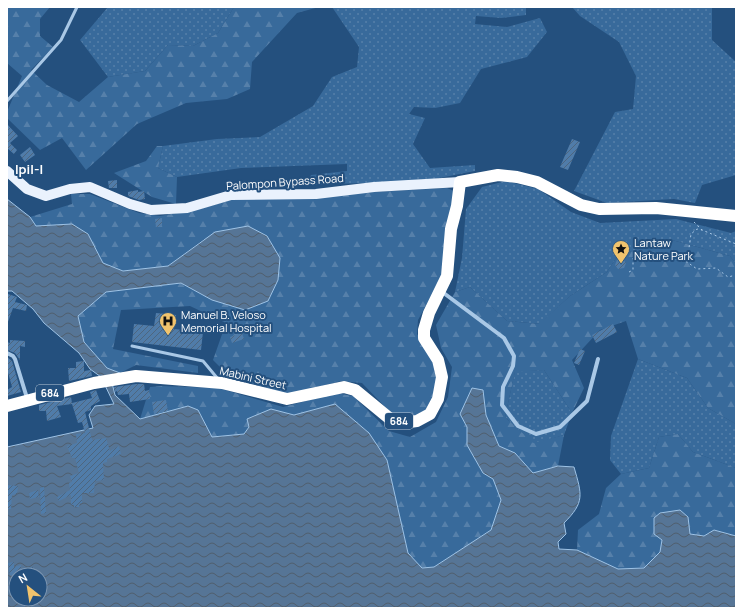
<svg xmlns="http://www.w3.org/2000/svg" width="743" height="615" font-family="Manrope,sans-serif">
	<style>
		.grass { fill: url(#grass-dots) }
		.forest { fill: url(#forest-firs) }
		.water { fill: url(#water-waves); stroke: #9ec3e6; fill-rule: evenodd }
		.building { fill: url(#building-hatch) }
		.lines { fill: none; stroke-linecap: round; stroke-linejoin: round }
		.path { stroke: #a9c8e6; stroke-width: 1; stroke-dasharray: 2 3; stroke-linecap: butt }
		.lane { stroke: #a9c8e6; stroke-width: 3 }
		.street { stroke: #a9c8e6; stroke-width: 4 }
		.primary { stroke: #eaf2fd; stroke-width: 10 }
		.highway { stroke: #fff; stroke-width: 12 }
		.labels { text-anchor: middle; stroke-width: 4; stroke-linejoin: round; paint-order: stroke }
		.shield { fill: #24507e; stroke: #bdcad8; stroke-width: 1 }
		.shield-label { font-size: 10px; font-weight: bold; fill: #fff }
		.street-label { font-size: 11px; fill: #fff; stroke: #24507e }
		.poi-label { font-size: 11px; fill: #fff; stroke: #24507e; text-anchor: start }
		.quarter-label { font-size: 13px; font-weight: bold; fill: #fff; stroke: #24507e }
	</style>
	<defs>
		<pattern id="grass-dots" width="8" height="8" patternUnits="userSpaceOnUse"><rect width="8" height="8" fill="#386a9b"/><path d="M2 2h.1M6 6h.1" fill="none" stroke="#5680aa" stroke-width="1.8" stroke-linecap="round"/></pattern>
		<pattern id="forest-firs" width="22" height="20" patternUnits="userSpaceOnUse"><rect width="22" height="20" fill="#386a9b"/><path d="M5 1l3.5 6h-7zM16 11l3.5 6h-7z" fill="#5680aa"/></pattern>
		<pattern id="water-waves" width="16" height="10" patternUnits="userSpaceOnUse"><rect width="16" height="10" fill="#567596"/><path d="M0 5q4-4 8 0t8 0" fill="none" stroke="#505e6d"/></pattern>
		<pattern id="building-hatch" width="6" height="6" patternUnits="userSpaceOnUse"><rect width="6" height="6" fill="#507ca9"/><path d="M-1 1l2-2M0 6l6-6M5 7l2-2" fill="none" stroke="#4e667f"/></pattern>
	</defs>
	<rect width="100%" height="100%" fill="#24507e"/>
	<path class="grass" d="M108,7H234L218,33L193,46L168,45L145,71L108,77L80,40Z
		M332,7L526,8V15L501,18L476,16L475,24L507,27L540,18L547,32L527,57L481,69L460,103L435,108L414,107L409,114L425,118L413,144L430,168L475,165V171L424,181L306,185L311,175L347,171V164L241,168L177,177L158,168L163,146L217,139L260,137L313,106L332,77L357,67L359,47Z
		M572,7H712V40L736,62V175L702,185L695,203L674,199L607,203L574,191L615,112L633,109L636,76L619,42L580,16Z
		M506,181L538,189L571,212L600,223L676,219L731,233L736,231V264L730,256L672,240L618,255L607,272L570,296L540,324L507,321L470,287L455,292L462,258L466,209L482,187Z
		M638,359L687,378L708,408L736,424V468L693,452L678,434L659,437L649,468L621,474L610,460L611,436Z
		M544,370L572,413L564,435L533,444L505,417L515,371Z"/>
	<path class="forest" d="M7,7H50L40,19V36L53,47L31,70L47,85L79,102L108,77L145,71L168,45L193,46L218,33L234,7H319L297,13L252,62L250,89L227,99L186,103L137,124L86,170L62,138L40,150L7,118V112L22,76L7,63Z
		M157,146H163L158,168L177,177L176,204L152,197L114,173L146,161Z
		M447,188L454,191L441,278L418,320L417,334L432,356L438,376L431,405L423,413L406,418L392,414L362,383L341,381L286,395L228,375L213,360L226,323L190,306L121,310L113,349L198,366V373L136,365L120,373L107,368L84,342L78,316L106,292L181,283L212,300L204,239L168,266L123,271L103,263L88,234L72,225L36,226L30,217L72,204L71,194H90L139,213L160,216L199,209L231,200Z
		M672,240L730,256L736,264V424L708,408L687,378L638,359L626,321L600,330L572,360L584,388L572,413L544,370L515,372L505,417L533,443L564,435L558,466L533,473L515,453L499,446L486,415L483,390L460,414L467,427V445L483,473L493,479L501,500L491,530L434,567L422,568L408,553L387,460L369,433L335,404L294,415L271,409L249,427L244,434L211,438L198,410L140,419L150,387L162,386L218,388L283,407L336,393L353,396L389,431L410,437L436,422L448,397L452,367L441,348L436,325L455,292L470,287L507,321L539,324L570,296L607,272L618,255Z
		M678,434L693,452L736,468V536L715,530L704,536L690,534L688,517L662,540L660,552L644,568L618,569L577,550L578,530L599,514L606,488L621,474L649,468L659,437Z"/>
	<path class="water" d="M7,199L30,217L36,226L72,224L88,234L103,263L123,271L168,266L215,232L248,226L267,236L280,258L278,280L268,301L245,310L212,300L181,283L106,292L78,316L84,342L107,368L120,373L112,383L115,395L140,419L188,406L198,410L212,437L244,434L249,427L247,419L271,409L294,415L335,404L369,433L387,460L408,553L422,568L434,567L491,530L501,500L493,479L483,473L467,445V427L460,414L472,388L483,390L486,415L499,446L515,453L533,473L558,466L574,467C582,495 585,502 564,523L566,534L558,542L559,549L577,550L618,569L644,568L660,552L662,540L654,534V518L660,513L680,510L688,517L690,534L704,536L714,530L736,536V608H7V447L93,428L89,415L95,406L114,404L101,377L90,369L79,353L44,323L33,309L12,291H7ZM16,575H40V599H16Z"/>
	<path class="building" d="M7,124L18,136L10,143L17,150L14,154L7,148Z
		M572,139L580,142L568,170L560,167Z
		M30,147L35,155L25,162L20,155Z
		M117,180V188H109L108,181Z
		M138,190V192L144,191L145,199L139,200L128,196V192Z
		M162,218V226L156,227L155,219Z
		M623,259L626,263L624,268L618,269L615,265L617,260Z
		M8,294L17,297L15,302L27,305L26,311L13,308L8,322Z
		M156,313L176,315L174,329L203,332L201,350L132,342L134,324L154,326Z
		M613,324L617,332L596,343L592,335Z
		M242,333L244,339L232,343L230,337Z
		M10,340L25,341V347L20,346V360L15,353L7,350V342L10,343Z
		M580,349L585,351L579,365L574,363Z
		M7,357L12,361L21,392L7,396V390L12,387L7,369Z
		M84,361V371L91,370L92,376L69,381L68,368H76V362Z
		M136,384H144L145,391L149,390L150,399L130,402L129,394L118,395L117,391L115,392L114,387Z
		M96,390L100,401L91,406V410L85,412L92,440L106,438L110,451L119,446L121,454L107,459V462L103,463L104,480L95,481L94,493H82V503H80L79,507H74V505H71V495L59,501L57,497L70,490L69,483L72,482L70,476L79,473L75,458H72L67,446L77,443L76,434L85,433L82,422L78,423L72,404L57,406L61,417L47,421L46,411H39V405L71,397L72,403L92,398L90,392Z
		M166,400L168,411L154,414L152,402Z
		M7,485L18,486L17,494L12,495L11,509H7Z
		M44,487L46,513L41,514L40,488Z
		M38,490L39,497L30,499L29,493Z
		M14,562V567L21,565V571L15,573V576L10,575L8,563Z
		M33,567L35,575H28L27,568Z"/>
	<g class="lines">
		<path class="path" d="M694,222L702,230L736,244
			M687,262L691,234L697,229L702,230
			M629,272L633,270V258L658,255L687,262L697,269L716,268L728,277L736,275"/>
		<path class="lane" d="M7,101L61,40L77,7
			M132,346L203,361L218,379"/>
		<path class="street" d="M441,291L504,338L514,356L513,366L503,387L502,405L518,426L536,434L560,427L587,401L598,359
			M7,353L13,356L15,359L27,398"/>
		<path class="primary" d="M7,171L27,189L46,196L70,189L90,187L130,204L151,210L187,208L231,195L316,194L374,187L460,182"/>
		<path class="highway" d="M7,406L94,383L136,376L222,383L287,399L344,387L355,390L389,418L402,423L417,421L430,414L438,399L442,377L438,360L424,338V330L429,313L447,276L451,229L457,206L460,182L498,175L517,177L537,182L581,205L599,209L656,208L736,216"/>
	</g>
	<defs>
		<symbol id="sight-pin" viewBox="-11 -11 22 30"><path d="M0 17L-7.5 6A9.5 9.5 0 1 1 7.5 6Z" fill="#f0c36d" stroke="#24507e"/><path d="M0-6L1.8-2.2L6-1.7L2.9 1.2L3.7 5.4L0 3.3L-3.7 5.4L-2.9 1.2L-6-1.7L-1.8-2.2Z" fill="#111"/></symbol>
		<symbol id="hospital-pin" viewBox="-11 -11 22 30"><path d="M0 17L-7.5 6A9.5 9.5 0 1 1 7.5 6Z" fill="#f0c36d" stroke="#24507e"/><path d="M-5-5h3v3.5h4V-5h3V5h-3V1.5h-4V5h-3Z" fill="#111"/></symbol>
	</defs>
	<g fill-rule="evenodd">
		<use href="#sight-pin" x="611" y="239" width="20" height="27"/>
		<use href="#hospital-pin" x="158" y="311" width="20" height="27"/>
	</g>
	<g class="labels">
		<g class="shield">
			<rect x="36" y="385" width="28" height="16" rx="3"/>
			<rect x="385" y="413" width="28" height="16" rx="3"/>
		</g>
		<g class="shield-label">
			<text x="50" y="397">684</text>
			<text x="399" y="425">684</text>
		</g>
		<g class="street-label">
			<text transform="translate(285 182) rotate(-4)" y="4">Palompon Bypass Road</text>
			<text transform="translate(253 378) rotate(13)" y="4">Mabini Street</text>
		</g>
		<g class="poi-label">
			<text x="634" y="247">Lantaw<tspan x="634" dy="13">Nature Park</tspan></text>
			<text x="181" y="319">Manuel B. Veloso<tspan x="181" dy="13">Memorial Hospital</tspan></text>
		</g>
		<g class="quarter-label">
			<text x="29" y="174">Ipil-I</text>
		</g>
	</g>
	<rect width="743" height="615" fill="none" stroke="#ffffff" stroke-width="16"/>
	<g transform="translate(28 587) rotate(330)"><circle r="19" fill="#24507e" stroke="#7c96b2"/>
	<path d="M0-3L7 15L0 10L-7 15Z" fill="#f0c36d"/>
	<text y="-6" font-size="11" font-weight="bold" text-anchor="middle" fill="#ffffff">N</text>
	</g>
</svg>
